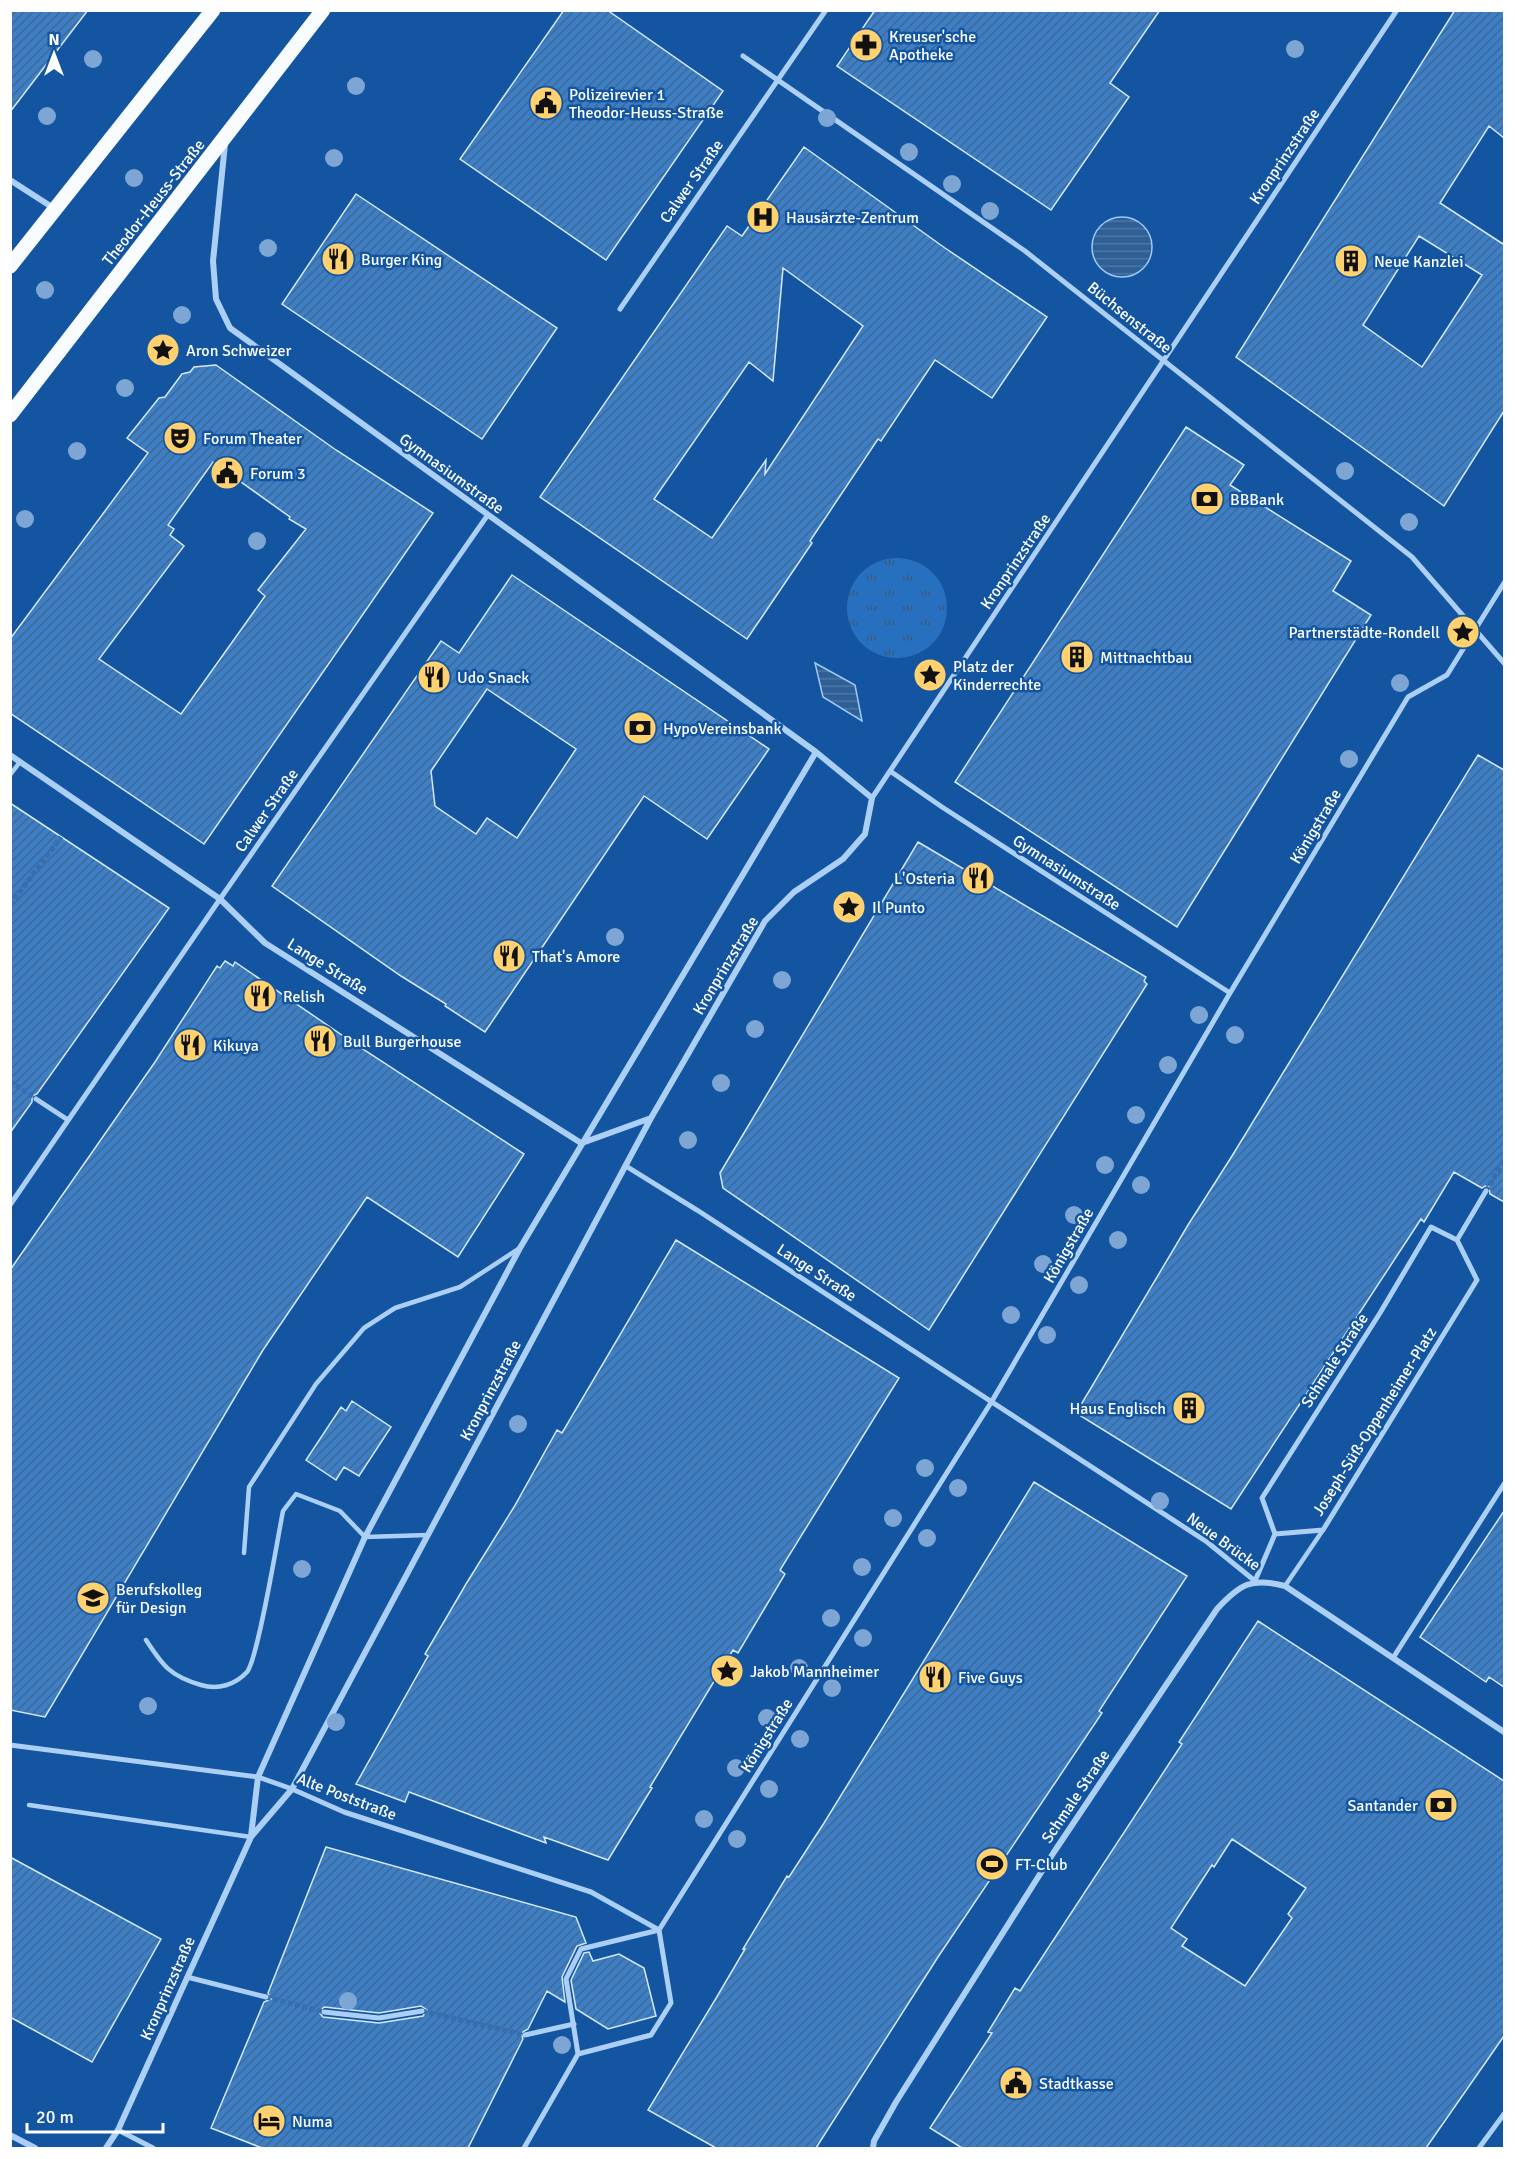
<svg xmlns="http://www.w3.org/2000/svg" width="1515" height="2159" font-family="Signika,sans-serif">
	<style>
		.grass { fill: url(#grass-tufts) }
		.water { fill: url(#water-rules); stroke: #9ecaf7; stroke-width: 1.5 }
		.building { fill: url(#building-hatch); stroke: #d5e9fe; stroke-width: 1.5; fill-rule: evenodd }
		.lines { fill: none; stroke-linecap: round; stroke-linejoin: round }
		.pedestrian-tunnel { stroke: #366eaf; stroke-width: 5; stroke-dasharray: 5 2.5; stroke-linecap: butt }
		.service { stroke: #accff5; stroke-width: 4.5 }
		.pedestrian { stroke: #accff5; stroke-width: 5 }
		.minor { stroke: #accff5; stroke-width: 6 }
		.primary { stroke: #f9fcff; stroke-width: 15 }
		.tree { fill: #7ea6d4 }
		.labels { text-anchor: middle; stroke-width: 5; stroke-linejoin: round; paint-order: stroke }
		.poi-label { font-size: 16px; fill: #fff; stroke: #1355a1; text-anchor: start }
		.street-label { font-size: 16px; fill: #fff; stroke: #1355a1 }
	</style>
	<defs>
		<pattern id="grass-tufts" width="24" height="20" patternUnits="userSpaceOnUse" patternTransform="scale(1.5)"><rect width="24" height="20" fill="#2670bf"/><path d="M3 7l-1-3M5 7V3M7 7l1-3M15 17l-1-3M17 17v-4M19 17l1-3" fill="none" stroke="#3b5c80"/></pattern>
		<pattern id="water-rules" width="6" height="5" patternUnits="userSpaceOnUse" patternTransform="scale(1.5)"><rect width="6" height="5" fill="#2e5f96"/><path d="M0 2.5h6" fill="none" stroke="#4d77a6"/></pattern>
		<pattern id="building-hatch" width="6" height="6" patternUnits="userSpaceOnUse" patternTransform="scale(1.5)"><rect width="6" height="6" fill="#3c7fc7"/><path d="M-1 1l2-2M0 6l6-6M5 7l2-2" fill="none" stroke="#436890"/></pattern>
	</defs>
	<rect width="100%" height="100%" fill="#1355a1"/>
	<path class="grass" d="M847 608a50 50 0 1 1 100 0a50 50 0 1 1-100 0Z"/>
	<path class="water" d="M1092 247a30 30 0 1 1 60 0a30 30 0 1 1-60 0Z
		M815,663L855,685L862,721L823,697Z"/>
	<path class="building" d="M10,10H88L10,112Z
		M564,10H607L723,91L606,260L460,159Z
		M875,10H1160L1110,83L1129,97L1051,210L837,66Z
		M1455,10H1504V138L1489,126L1440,203L1503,244L1504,241V411L1444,506L1236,357ZM1419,236L1482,275L1422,367L1363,325Z
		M804,147L945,248L1047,317L992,398L935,360L881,441L878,439L810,541L812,543L747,639L540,497L727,226L742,236ZM783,268L863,326L765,474L766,460L712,538L654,499L749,362L773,381Z
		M356,194L557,328L482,439L282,304Z
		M216,365L336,450L433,513L204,844L10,713V639L148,453L127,438L159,398L165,397L182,374L190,372L194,367ZM213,462L290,517L289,519L306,529L258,590L265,596L181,714L99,659L184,546L170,535L174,529L168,525Z
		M1186,427L1244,465L1230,485L1351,561L1333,591L1371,615L1177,927L955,782Z
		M512,575L769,749L707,839L644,796L485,1032L445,1006L446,1004L401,976L272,886L441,641L459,653ZM487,689L576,749L517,838L487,818L476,834L435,806L431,771Z
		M1478,755L1504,770V1202L1490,1194L1489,1187L1485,1186L1482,1188L1454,1172L1424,1222L1421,1219L1231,1509L1076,1413L1188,1225L1232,1156Z
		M10,803L169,908L37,1094L32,1096V1102L10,1133Z
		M918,842L1146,977L1144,981L1147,984L929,1330L723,1188L720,1173Z
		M225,961L233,966L235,962L355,1044L524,1154L458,1257L367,1197L263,1350L45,1717L10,1710V1270L155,1062L217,966L220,968Z
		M676,1240L899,1378L780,1570L785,1574L738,1653L733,1650L650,1787L652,1788L608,1860L544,1837L546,1843L409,1792L405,1802L356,1784L428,1656L425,1654L466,1584L514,1507L557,1430L562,1433Z
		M352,1401L391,1427L359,1476L344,1467L336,1480L306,1460L341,1407L346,1411Z
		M1034,1482L1187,1576L1099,1711L1102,1713L938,1957L816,2148H716L648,2110L715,2000L745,1949H743L787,1876L789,1877L824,1823Z
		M1504,1511V1687L1489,1677L1486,1682L1420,1637Z
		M1258,1621L1504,1781V2036L1426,2148H962L930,2128L992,2033L988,2032L1015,1988L1020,1991L1182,1744L1179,1742ZM1232,1839L1306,1888L1288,1914L1292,1918L1245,1986L1182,1946L1187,1939L1171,1928L1212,1865L1214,1867Z
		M326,1847L576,1917L586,1943L577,1946L562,1977L565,2002L547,1991L528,2029L521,2033L523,2039L468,2148H262L211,2128L264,2002L271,1999L268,1993ZM421,2006L427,2010L423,2016L379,2023L323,2017L319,2012L324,2007L379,2013Z
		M10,1857L161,1939L92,2062L10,2017Z
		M589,1952L593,1961L619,1954L644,1968L656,2016L608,2029L576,2009L571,1980L584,1953Z"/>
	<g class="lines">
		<path class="pedestrian-tunnel" d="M10,905L61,837
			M10,1081L36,1099
			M1486,1191L1504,1160
			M266,1997L324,2012
			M422,2011L525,2035"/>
		<path class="service" d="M10,775L20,762
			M244,1553L249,1487L316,1384L364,1328L395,1308L460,1287L520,1248
			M1285,1586L1323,1530
			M146,1640C163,1666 170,1676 201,1685C218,1690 235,1685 247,1672C258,1659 278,1536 283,1511L296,1494L340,1511L365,1537L428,1535
			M29,1805L251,1837"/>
		<path class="pedestrian" d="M743,56L1025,251L1412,557L1504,663
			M620,309L826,10
			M890,771L942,807L1230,993
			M872,798L1397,10
			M36,1099L68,1120
			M626,1166L697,1210L1207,1542L1255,1581L1275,1534L1323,1530L1477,1280L1457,1240
			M10,1205L220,899L487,516
			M1457,1240L1486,1191
			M1275,1534L1262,1498L1380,1313L1431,1227L1457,1240
			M1393,1658L1504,1484
			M10,1745L258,1777L292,1789L344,1812L591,1892L659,1930
			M187,1977L266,1997
			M324,2012L379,2018L422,2011
			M525,2035L574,2024
			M578,2054L566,1979L581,1949L659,1930
			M118,2130L153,2148
			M524,2148L578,2054L651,2035L671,2003L659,1930L992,1401L1230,993L1408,697L1447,675L1504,583
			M1479,2148L1504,2114"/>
		<path class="minor" d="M10,180L55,209
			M10,755L220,899L265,943L581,1143
			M582,1143L651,1118
			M251,1836L258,1777L365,1537L520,1248L816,752
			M10,2135L35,2148
			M106,2148L118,2130L251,1837L292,1789L651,1118L765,921L794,892L843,859L865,834L872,798L816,752L230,328L216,299L213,261L225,144
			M873,2148L874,2141L896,2102L1054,1852L1217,1609C1240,1584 1252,1577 1285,1586L1504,1732"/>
		<path class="primary" d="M10,266L213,10
			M10,415L323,10"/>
	</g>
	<g class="tree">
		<circle cx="1295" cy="49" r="9"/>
		<circle cx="93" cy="59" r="9"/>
		<circle cx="356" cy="86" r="9"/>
		<circle cx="47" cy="116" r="9"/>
		<circle cx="827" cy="118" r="9"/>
		<circle cx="909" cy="152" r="9"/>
		<circle cx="334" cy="158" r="9"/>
		<circle cx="134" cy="178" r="9"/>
		<circle cx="952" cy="184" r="9"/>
		<circle cx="990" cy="211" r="9"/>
		<circle cx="268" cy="248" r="9"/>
		<circle cx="45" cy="290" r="9"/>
		<circle cx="182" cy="315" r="9"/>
		<circle cx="125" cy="388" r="9"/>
		<circle cx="77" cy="451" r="9"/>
		<circle cx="1345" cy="471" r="9"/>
		<circle cx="25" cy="519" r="9"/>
		<circle cx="1409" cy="522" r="9"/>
		<circle cx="257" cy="541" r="9"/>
		<circle cx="1400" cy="683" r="9"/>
		<circle cx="1349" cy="759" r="9"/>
		<circle cx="615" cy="937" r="9"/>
		<circle cx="782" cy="980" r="9"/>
		<circle cx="1199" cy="1015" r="9"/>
		<circle cx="755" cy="1029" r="9"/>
		<circle cx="1235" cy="1035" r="9"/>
		<circle cx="1168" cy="1065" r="9"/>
		<circle cx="721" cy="1083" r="9"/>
		<circle cx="1136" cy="1115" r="9"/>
		<circle cx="688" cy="1140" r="9"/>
		<circle cx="1105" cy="1165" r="9"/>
		<circle cx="1141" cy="1185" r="9"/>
		<circle cx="1074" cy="1215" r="9"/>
		<circle cx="1118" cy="1240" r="9"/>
		<circle cx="1043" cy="1264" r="9"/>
		<circle cx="1079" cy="1285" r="9"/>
		<circle cx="1011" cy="1315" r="9"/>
		<circle cx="1047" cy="1335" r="9"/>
		<circle cx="518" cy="1424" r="9"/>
		<circle cx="925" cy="1468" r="9"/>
		<circle cx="958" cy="1488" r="9"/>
		<circle cx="1160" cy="1501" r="9"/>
		<circle cx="893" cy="1518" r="9"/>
		<circle cx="927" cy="1538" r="9"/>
		<circle cx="862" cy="1567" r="9"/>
		<circle cx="302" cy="1569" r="9"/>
		<circle cx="831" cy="1618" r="9"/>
		<circle cx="863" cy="1638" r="9"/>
		<circle cx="799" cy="1668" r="9"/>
		<circle cx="832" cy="1688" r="9"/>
		<circle cx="148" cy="1706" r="9"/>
		<circle cx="767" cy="1718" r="9"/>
		<circle cx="336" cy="1722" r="9"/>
		<circle cx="800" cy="1739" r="9"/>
		<circle cx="736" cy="1768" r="9"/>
		<circle cx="769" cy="1789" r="9"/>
		<circle cx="704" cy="1819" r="9"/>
		<circle cx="737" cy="1839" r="9"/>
		<circle cx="348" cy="2001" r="9"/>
		<circle cx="562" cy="2045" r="9"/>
	</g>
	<defs>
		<symbol id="pharmacy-disc" viewBox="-11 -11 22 22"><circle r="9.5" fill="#ffd16f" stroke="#1355a1"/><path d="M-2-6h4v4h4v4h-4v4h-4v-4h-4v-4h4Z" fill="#111"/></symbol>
		<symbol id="civic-disc" viewBox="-11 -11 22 22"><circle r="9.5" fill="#ffd16f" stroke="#1355a1"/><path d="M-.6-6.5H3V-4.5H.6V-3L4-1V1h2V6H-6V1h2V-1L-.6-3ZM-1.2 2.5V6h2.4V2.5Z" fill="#111"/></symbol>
		<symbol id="hospital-disc" viewBox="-11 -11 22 22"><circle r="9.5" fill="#ffd16f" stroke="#1355a1"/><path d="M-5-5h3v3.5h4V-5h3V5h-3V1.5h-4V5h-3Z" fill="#111"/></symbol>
		<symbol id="restaurant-disc" viewBox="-11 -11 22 22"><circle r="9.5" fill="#ffd16f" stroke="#1355a1"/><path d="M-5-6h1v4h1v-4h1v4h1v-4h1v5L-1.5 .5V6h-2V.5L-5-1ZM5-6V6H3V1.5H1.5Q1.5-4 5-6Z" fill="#111"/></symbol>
		<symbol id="building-disc" viewBox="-11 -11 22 22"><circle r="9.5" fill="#ffd16f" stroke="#1355a1"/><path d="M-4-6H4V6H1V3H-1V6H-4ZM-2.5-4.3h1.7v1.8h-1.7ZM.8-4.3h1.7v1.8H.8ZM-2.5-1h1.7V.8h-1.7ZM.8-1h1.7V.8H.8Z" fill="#111"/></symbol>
		<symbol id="sight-disc" viewBox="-11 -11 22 22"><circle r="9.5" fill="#ffd16f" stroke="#1355a1"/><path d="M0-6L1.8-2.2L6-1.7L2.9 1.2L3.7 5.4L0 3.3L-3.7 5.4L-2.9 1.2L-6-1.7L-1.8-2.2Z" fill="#111"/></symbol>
		<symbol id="theatre-disc" viewBox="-11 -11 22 22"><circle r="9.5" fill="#ffd16f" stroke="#1355a1"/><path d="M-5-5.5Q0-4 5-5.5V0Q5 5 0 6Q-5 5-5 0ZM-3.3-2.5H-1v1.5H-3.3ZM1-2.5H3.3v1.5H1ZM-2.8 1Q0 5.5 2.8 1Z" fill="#111"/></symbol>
		<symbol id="bank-disc" viewBox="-11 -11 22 22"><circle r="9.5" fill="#ffd16f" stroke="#1355a1"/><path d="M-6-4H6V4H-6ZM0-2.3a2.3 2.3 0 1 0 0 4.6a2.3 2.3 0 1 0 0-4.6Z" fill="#111"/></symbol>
		<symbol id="school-disc" viewBox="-11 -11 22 22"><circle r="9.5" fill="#ffd16f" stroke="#1355a1"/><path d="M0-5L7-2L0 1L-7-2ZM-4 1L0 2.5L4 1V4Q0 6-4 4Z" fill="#111"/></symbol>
		<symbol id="stadium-disc" viewBox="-11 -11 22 22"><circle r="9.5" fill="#ffd16f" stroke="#1355a1"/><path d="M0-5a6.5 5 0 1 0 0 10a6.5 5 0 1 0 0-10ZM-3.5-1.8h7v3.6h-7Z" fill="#111"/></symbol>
		<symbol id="hotel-disc" viewBox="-11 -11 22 22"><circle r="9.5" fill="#ffd16f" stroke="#1355a1"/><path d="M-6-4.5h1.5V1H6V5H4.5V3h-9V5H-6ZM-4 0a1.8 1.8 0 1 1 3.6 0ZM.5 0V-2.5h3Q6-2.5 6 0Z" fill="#111"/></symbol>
	</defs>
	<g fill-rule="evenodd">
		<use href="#pharmacy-disc" x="847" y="26" width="38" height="38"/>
		<use href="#civic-disc" x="527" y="84" width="38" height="38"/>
		<use href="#hospital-disc" x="744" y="198" width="38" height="38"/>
		<use href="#restaurant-disc" x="319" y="240" width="38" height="38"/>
		<use href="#building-disc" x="1332" y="242" width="38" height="38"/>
		<use href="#sight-disc" x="144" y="331" width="38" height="38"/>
		<use href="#theatre-disc" x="161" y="419" width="38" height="38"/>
		<use href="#civic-disc" x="208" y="454" width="38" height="38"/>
		<use href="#bank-disc" x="1188" y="480" width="38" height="38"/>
		<use href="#sight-disc" x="1444" y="613" width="38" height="38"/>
		<use href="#building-disc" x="1058" y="638" width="38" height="38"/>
		<use href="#sight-disc" x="911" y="656" width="38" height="38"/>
		<use href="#restaurant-disc" x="415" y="658" width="38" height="38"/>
		<use href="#bank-disc" x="621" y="709" width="38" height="38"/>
		<use href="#restaurant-disc" x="959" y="859" width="38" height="38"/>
		<use href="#sight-disc" x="830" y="888" width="38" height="38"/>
		<use href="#restaurant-disc" x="490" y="937" width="38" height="38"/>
		<use href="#restaurant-disc" x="241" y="977" width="38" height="38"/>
		<use href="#restaurant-disc" x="301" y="1022" width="38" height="38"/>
		<use href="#restaurant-disc" x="171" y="1026" width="38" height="38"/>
		<use href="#building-disc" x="1170" y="1389" width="38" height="38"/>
		<use href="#school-disc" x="74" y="1579" width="38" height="38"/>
		<use href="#sight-disc" x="708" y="1652" width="38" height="38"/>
		<use href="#restaurant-disc" x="916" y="1658" width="38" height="38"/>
		<use href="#bank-disc" x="1422" y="1786" width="38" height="38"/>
		<use href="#stadium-disc" x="973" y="1845" width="38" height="38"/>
		<use href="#civic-disc" x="997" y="2064" width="38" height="38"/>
		<use href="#hotel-disc" x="250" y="2102" width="38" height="38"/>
	</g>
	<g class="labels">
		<g class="poi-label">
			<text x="889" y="42">Kreuser'sche<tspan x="889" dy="18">Apotheke</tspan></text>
			<text x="569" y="100">Polizeirevier 1<tspan x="569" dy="18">Theodor-Heuss-Straße</tspan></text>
			<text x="786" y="223">Hausärzte-Zentrum</text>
			<text x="361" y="265">Burger King</text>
			<text x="1374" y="267">Neue Kanzlei</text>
			<text x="186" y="356">Aron Schweizer</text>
			<text x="203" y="444">Forum Theater</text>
			<text x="250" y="479">Forum 3</text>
			<text x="1230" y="505">BBBank</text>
			<text x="1440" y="638" text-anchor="end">Partnerstädte-Rondell</text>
			<text x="1100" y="663">Mittnachtbau</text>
			<text x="953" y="672">Platz der<tspan x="953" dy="18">Kinderrechte</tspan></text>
			<text x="457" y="683">Udo Snack</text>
			<text x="663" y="734">HypoVereinsbank</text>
			<text x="955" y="884" text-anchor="end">L'Osteria</text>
			<text x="872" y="913">Il Punto</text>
			<text x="532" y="962">That's Amore</text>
			<text x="283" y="1002">Relish</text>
			<text x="343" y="1047">Bull Burgerhouse</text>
			<text x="213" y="1051">Kikuya</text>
			<text x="1166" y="1414" text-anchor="end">Haus Englisch</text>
			<text x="116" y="1595">Berufskolleg<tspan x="116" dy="18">für Design</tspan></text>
			<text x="750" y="1677">Jakob Mannheimer</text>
			<text x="958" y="1683">Five Guys</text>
			<text x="1418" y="1811" text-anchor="end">Santander</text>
			<text x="1015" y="1870">FT-Club</text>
			<text x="1039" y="2089">Stadtkasse</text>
			<text x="292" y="2127">Numa</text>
		</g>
		<g class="street-label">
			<text transform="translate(1284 156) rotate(-56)" y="6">Kronprinzstraße</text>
			<text transform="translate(691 181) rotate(-55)" y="6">Calwer Straße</text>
			<text transform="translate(153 202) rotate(-52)" y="6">Theodor-Heuss-Straße</text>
			<text transform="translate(1130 317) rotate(39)" y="6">Büchsenstraße</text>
			<text transform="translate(452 473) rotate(36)" y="6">Gymnasiumstraße</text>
			<text transform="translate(1015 561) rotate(-56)" y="6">Kronprinzstraße</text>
			<text transform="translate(266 810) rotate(-55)" y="6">Calwer Straße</text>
			<text transform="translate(1315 826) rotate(-59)" y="6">Königstraße</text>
			<text transform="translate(1067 872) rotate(33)" y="6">Gymnasiumstraße</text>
			<text transform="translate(725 965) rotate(-59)" y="6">Kronprinzstraße</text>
			<text transform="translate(328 966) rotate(32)" y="6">Lange Straße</text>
			<text transform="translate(1068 1245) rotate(-60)" y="6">Königstraße</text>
			<text transform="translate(817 1272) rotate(33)" y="6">Lange Straße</text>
			<text transform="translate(1334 1360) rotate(-57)" y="6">Schmale Straße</text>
			<text transform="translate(490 1390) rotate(-62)" y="6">Kronprinzstraße</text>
			<text transform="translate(1374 1421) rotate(-58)" y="6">Joseph-Süß-Oppenheimer-Platz</text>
			<text transform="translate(1224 1541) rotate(36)" y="6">Neue Brücke</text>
			<text transform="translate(766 1735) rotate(-58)" y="6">Königstraße</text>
			<text transform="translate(347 1796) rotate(21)" y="6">Alte Poststraße</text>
			<text transform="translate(1075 1796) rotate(-56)" y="6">Schmale Straße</text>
			<text transform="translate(167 1988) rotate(-66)" y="6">Kronprinzstraße</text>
		</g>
	</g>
	<rect width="1515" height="2159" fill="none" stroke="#ffffff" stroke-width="24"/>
	<g transform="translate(54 54)" stroke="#1355a1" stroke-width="4.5" paint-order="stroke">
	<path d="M0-4.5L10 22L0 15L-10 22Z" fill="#ffffff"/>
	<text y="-9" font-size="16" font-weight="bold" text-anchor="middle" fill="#ffffff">N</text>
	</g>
	<path d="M27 2123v9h136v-9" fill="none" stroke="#ffffff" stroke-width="3"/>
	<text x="36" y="2123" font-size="18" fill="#ffffff" stroke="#1355a1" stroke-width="4.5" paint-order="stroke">20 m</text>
</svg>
